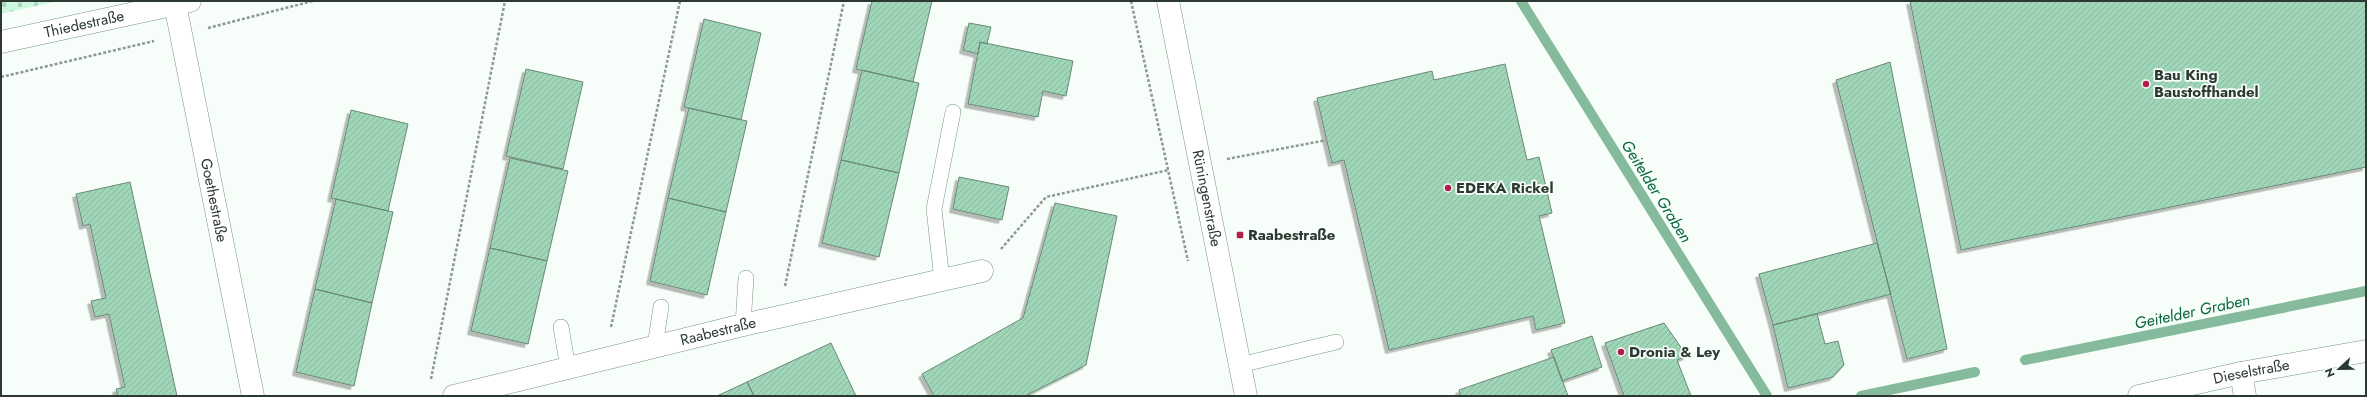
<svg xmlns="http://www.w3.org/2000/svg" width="2367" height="397" font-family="Jost,sans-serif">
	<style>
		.cemetery { fill: url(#cemetery-stones) }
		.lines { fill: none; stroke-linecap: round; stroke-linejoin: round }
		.stream { stroke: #85ba9c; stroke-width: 10 }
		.building { fill: url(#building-hatch); stroke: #6a8877; filter: url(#shadow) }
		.lane-casing { stroke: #769583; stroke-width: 16 }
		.street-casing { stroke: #769583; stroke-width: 23 }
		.secondary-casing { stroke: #769583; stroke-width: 23 }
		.path { stroke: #8f9993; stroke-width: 2.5; stroke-dasharray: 3 2; stroke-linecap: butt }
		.lane { stroke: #fff; stroke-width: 15 }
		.street { stroke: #fff; stroke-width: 22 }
		.secondary { stroke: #fff; stroke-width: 22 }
		.poi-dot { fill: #b01f4b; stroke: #f7fdf9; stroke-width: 1.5 }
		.labels { text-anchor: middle; stroke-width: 3.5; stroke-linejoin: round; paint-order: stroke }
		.street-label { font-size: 15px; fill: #2c3932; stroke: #f7fdf9 }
		.poi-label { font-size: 15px; font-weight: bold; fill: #2c3932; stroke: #f7fdf9; text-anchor: start }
		.water-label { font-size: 16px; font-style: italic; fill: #0b6843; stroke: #f7fdf9 }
	</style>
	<defs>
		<pattern id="cemetery-stones" width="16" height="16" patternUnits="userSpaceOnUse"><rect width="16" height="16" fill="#cdf7df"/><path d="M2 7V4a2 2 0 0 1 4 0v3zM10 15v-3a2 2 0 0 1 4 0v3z" fill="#b0d4c0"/></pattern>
		<pattern id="building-hatch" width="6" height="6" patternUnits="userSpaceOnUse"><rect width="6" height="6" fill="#a0d6b8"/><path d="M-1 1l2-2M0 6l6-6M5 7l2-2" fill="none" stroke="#8ab89f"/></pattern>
		<filter id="shadow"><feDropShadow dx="-3.5" dy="3.5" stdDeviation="0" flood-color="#0004"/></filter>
	</defs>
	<rect width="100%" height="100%" fill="#f7fdf9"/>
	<path class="cemetery" d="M1,1H58L1,14Z"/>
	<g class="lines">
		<path class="stream" d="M1521,1L1767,396
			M2025,360L2366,291
			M1861,396L1975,372"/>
	</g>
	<path class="building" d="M872,1H932L913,82L856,69Z
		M1910,1H2366V167L1961,250Z
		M704,19L761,33L741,120L684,107Z
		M969,23L991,27L987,44L980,42L978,54L963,50Z
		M980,42L1073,61L1066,96L1043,91L1038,117L968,104Z
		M1890,62L1947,349L1907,359L1836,80Z
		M1505,64L1527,160L1539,157L1552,213L1539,216L1565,323L1536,330L1533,316L1389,350L1344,160L1332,163L1317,98L1432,71L1434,80Z
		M526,69L583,82L563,169L506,156Z
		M862,70L919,83L899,173L841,160Z
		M689,108L747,121L726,212L668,198Z
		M351,110L408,124L388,211L331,198Z
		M510,158L568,171L547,261L490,248Z
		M841,160L899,173L879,257L822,243Z
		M959,177L1009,187L1002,220L953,209Z
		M130,182L177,396H118L116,389L125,387L109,314L95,317L91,301L106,298L90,224L83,226L76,194Z
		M668,198L726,212L707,295L650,281Z
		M336,199L393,212L372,303L315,289Z
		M1055,203L1117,216L1086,365L1025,396H934L922,374L1023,318Z
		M1877,243L1891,294L1773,325L1759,274Z
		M490,248L547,261L528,344L471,331Z
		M315,289L372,303L354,386L296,372Z
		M1817,314L1825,344L1838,341L1844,365L1833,377L1788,388L1773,325Z
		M1664,323L1687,356L1677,360L1691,396H1624L1605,343Z
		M1592,336L1602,367L1562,381L1551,350Z
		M831,343L856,396H754L747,382Z
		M1554,357L1568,396H1461L1459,390Z
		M747,382L754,396H717Z"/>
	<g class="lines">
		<defs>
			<path id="lane" d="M942,280L934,209L953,112
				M743,325L746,278
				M561,327L568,368
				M655,346L661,307
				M1240,365L1336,342"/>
			<g id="street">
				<path id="s1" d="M175,4L253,396"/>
				<path d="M2241,373L2245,396"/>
				<path id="s2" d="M454,396L743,325L982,271"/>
				<path id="s3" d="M2139,396L2241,373L2366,351"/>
			</g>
			<g id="secondary">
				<path id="s4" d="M1168,1L1246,396"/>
				<path id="s5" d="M1,42L190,1"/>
			</g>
		</defs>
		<use href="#lane" class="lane-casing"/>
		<use href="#street" class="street-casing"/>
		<use href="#secondary" class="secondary-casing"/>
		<path class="path" d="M1131,1L1188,261
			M208,28L313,1
			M1,77L154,41
			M1227,159L1327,140
			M1001,249L1046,197L1169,170
			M785,286L844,1
			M611,327L680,1
			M431,379L505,1"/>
		<use href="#lane" class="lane"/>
		<use href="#street" class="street"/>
		<use href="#secondary" class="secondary"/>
	</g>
	<g class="poi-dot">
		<circle cx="2146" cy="84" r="4"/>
		<circle cx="1448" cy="188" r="4"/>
		<rect x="1236" y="231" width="8" height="8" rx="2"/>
		<circle cx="1621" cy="352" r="4"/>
	</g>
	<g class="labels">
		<g class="street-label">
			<text dy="5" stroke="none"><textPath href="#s5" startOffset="85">Thiedestraße</textPath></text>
			<text dy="5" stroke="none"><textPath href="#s4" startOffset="201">Rüningenstraße</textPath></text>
			<text dy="5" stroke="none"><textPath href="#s1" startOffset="200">Goethestraße</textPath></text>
			<text dy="5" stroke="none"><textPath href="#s2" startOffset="272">Raabestraße</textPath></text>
			<text dy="5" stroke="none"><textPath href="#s3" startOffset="115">Dieselstraße</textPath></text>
		</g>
		<g class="poi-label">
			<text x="2154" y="80">Bau King<tspan x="2154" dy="17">Baustoffhandel</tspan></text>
			<text x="1456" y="193">EDEKA Rickel</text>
			<text x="1248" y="240">Raabestraße</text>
			<text x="1629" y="357">Dronia &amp; Ley</text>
		</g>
		<g class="water-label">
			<text transform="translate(1657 191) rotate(58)" y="6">Geitelder Graben</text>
			<text transform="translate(2192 311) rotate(-12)" y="6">Geitelder Graben</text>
		</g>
	</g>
	<rect width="2367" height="397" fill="none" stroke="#2c3932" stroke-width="4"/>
	<g transform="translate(2339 369) rotate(248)" stroke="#f7fdf9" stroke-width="3" paint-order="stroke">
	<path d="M0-3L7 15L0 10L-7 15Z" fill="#2c3932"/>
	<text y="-6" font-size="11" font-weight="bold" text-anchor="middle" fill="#2c3932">N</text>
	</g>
</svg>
